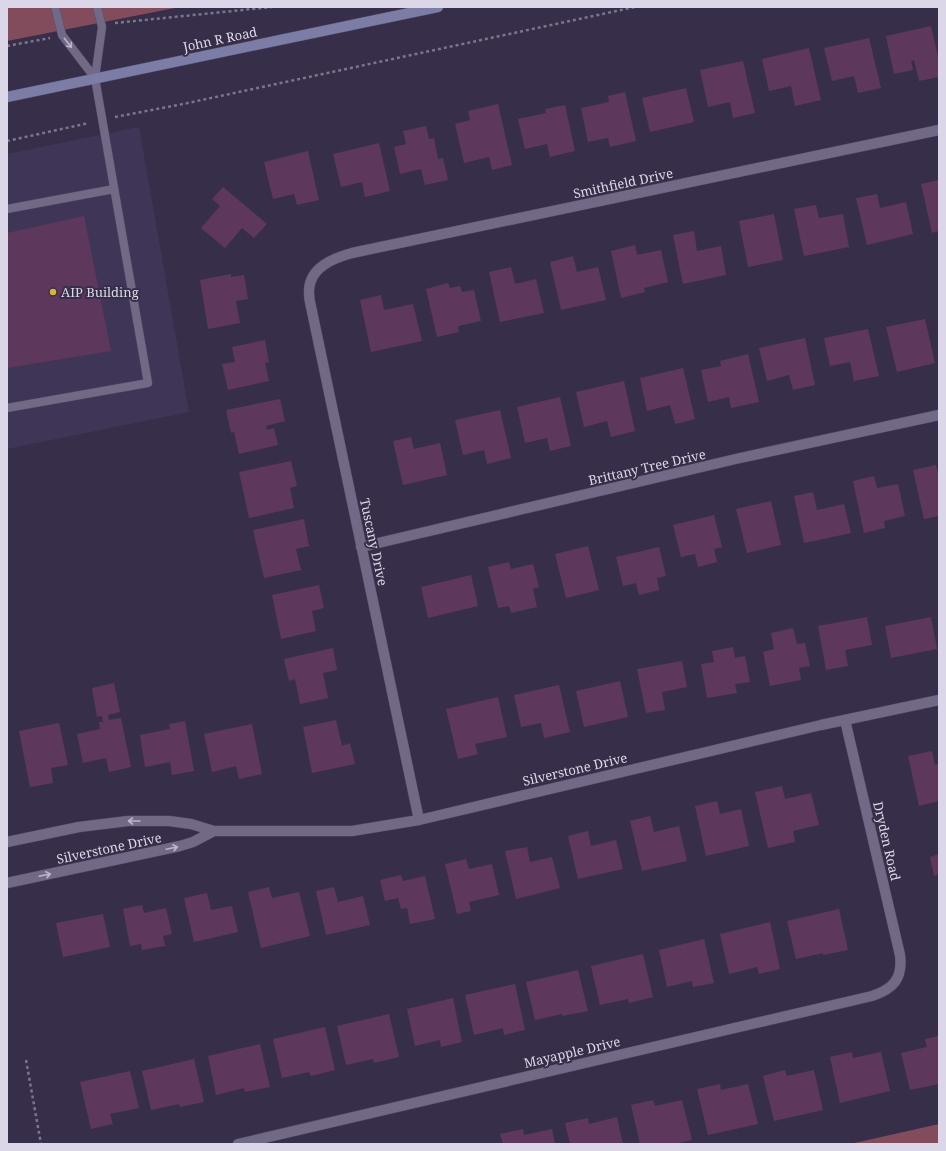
<svg xmlns="http://www.w3.org/2000/svg" width="946" height="1151" font-family="'Noto Serif',serif">
	<style>
		.built { fill: #3f3556 }
		.forest { fill: #834c5d }
		.building { fill: #5e385c }
		.lines { fill: none; stroke-linecap: round; stroke-linejoin: round }
		.service-casing { stroke: #534c63; stroke-width: 9 }
		.minor-casing { stroke: #534c63; stroke-width: 11 }
		.secondary-casing { stroke: #534c63; stroke-width: 11 }
		.path { stroke: #7c768c; stroke-width: 2.5; stroke-dasharray: 3 3; stroke-linecap: butt }
		.service { stroke: #726987; stroke-width: 8 }
		.minor { stroke: #726987; stroke-width: 10 }
		.secondary { stroke: #7b7da7; stroke-width: 10 }
		.oneway { stroke: #bcb6cb }
		.poi-dot { fill: #d7b434; stroke: #372f49; stroke-width: 1.5 }
		.labels { text-anchor: middle; stroke-width: 4; stroke-linejoin: round; paint-order: stroke }
		.street-label { font-size: 13px; fill: #dcd7e8; stroke: #372f49 }
		.poi-label { font-size: 13px; fill: #dcd7e8; stroke: #372f49; text-anchor: start }
	</style>
	<rect width="100%" height="100%" fill="#372f49"/>
	<path class="built" d="M139,127L189,412L7,449V154Z"/>
	<path class="forest" d="M7,7H180L7,41Z
		M939,1124V1144H850Z"/>
	<path class="building" d="M931,26L939,61V77L919,81L914,60L911,61L913,70L894,74L886,36Z
		M869,38L881,88L858,93L854,76L832,81L824,48Z
		M809,48L821,100L795,106L791,86L769,91L762,59Z
		M743,61L755,113L733,118L730,102L708,107L700,70Z
		M686,88L694,122L650,132L642,98Z
		M625,92L636,141L610,147L608,138L588,142L581,108L609,102L608,96Z
		M498,104L512,165L492,170L489,157L464,163L455,124L470,120L468,111Z
		M565,105L575,151L550,157L547,144L525,149L518,119L546,113L545,109Z
		M426,126L429,139L434,138L438,159L443,158L448,180L425,185L421,169L400,174L394,147L406,144L403,131Z
		M379,143L390,191L365,197L362,182L341,187L333,154Z
		M308,151L319,200L297,205L294,194L273,199L264,162Z
		M939,180V231L932,233L921,184Z
		M223,187L267,224L254,238L242,228L225,248L201,228L220,206L212,199Z
		M877,194L880,208L906,202L913,234L867,245L856,198Z
		M816,205L819,218L843,214L849,247L804,256L794,209Z
		M774,214L783,260L748,267L739,221Z
		M84,216L111,351L7,368V233Z
		M694,231L697,251L721,246L726,275L683,284L673,235Z
		M635,245L637,255L661,250L668,282L644,288L645,292L621,298L611,251Z
		M573,256L577,272L598,267L606,300L561,310L550,262Z
		M511,267L515,284L536,279L544,313L500,322L489,272Z
		M231,274V277L244,275L248,299L236,301L240,323L208,329L200,280Z
		M448,283L450,288L460,286L462,292L474,290L481,321L458,326L459,332L437,337L426,289Z
		M381,295L384,310L413,304L422,341L371,352L360,300Z
		M925,319L935,363L897,372L886,327Z
		M868,329L879,376L854,381L850,362L830,366L824,338Z
		M805,338L815,385L793,390L789,375L767,381L759,348Z
		M265,340L269,362L265,363L269,381L228,390L222,364L235,362L232,347Z
		M748,354L759,402L731,408L729,397L708,402L701,370L721,366L720,361Z
		M683,368L695,419L675,424L670,405L647,411L640,378Z
		M624,381L635,431L611,437L607,421L584,427L576,392Z
		M560,397L571,446L550,451L547,438L525,443L517,407Z
		M280,399L285,421L266,426L267,430L274,428L278,445L239,454L234,432L231,433L226,410Z
		M500,410L511,458L487,464L484,450L463,455L455,420Z
		M411,437L414,449L440,443L447,475L403,485L393,441Z
		M291,461L297,486L290,488L294,508L249,518L239,472Z
		M936,465L939,477V516L924,519L913,470Z
		M874,476L877,488L898,484L905,516L884,521L885,528L864,533L853,481Z
		M813,492L817,510L844,504L851,533L804,543L794,496Z
		M771,501L781,545L747,553L736,509Z
		M714,515L722,547L714,549L717,562L698,567L695,554L681,557L673,525Z
		M304,519L309,546L296,549L301,570L264,578L253,530Z
		M588,546L599,590L566,598L555,554Z
		M659,547L666,576L657,578L659,590L639,595L636,583L623,586L616,557Z
		M509,562L511,569L533,564L539,587L533,589L537,607L511,613L509,606L498,608L488,567Z
		M471,575L478,606L428,618L421,587Z
		M319,585L324,608L312,611L316,631L281,639L272,595Z
		M867,617L872,645L845,650L848,666L826,670L818,626Z
		M931,617L937,649L891,658L885,626Z
		M793,628L797,644L805,643L810,666L799,668L801,680L770,686L763,652L774,649L771,633Z
		M733,647L735,658L745,656L750,682L735,684L737,693L707,698L701,664L714,662L712,651Z
		M333,648L337,670L323,673L328,698L300,704L295,679L289,681L284,659Z
		M682,661L687,687L662,692L665,710L646,713L637,669Z
		M620,681L628,717L584,727L576,691Z
		M114,683L120,712L108,715L109,720L121,718L131,767L109,772L106,758L83,763L77,734L100,729L99,722H103L102,716L97,717L92,688Z
		M559,685L570,732L544,738L541,723L521,727L514,695Z
		M498,697L507,737L475,744L478,754L458,759L446,709Z
		M336,720L342,746L350,743L355,764L312,773L303,727Z
		M185,721L194,771L172,775L170,762L145,767L140,735L170,729L169,724Z
		M59,723L68,765L51,768L53,783L30,787L19,731Z
		M252,724L262,774L239,779L236,766L212,772L204,734Z
		M932,751L935,765L939,764V801L919,806L908,756Z
		M782,786L785,799L811,793L819,825L793,831L795,842L768,848L755,792Z
		M717,801L720,814L741,809L749,846L706,856L695,806Z
		M650,816L654,832L679,826L687,861L642,871L630,821Z
		M588,831L591,846L616,840L623,869L578,879L568,836Z
		M527,847L530,862L552,857L560,888L516,899L505,851Z
		M939,854V874L934,876L930,857Z
		M466,859L469,869L492,864L499,895L469,902L471,911L457,914L445,864Z
		M401,875L403,881L425,876L435,919L410,924L407,908L401,909L398,898L385,901L380,880Z
		M269,887L272,898L299,892L310,936L261,948L248,892Z
		M334,887L338,902L363,896L370,925L326,935L316,891Z
		M207,893L211,910L232,906L238,932L194,942L184,898Z
		M142,905L144,913L166,908L172,934L163,936L165,946L142,950L141,944L130,946L123,909Z
		M839,909L848,950L823,955V953L796,959L787,921Z
		M103,914L110,947L63,957L56,923Z
		M770,922L780,969L759,974L757,967L729,974L720,934Z
		M704,939L714,983L693,987L692,981L667,987L659,950Z
		M643,954L653,997L629,1003L628,999L600,1005L591,966Z
		M578,970L588,1011L562,1016V1014L535,1020L526,982Z
		M515,984L525,1030L504,1035L503,1028L474,1035L465,995Z
		M453,998L462,1042L441,1047L440,1040L415,1046L407,1009Z
		M389,1014L399,1057L374,1063L373,1059L346,1065L337,1026Z
		M325,1027L335,1070L311,1076L309,1072L282,1078L273,1039Z
		M939,1036V1084L910,1090L901,1053L927,1047L925,1039Z
		M260,1044L270,1087L245,1092L244,1088L216,1095L208,1056Z
		M852,1052L853,1058L881,1052L890,1091L840,1103L830,1057Z
		M194,1059L204,1102L180,1107L179,1104L151,1110L142,1071Z
		M785,1070L787,1076L814,1070L823,1110L774,1121L763,1076Z
		M130,1071L139,1108L110,1114L113,1124L91,1129L80,1082Z
		M720,1084L721,1090L748,1084L758,1124L708,1135L697,1089Z
		M653,1100L655,1106L682,1100L692,1140L673,1144H640L631,1105Z
		M617,1117L623,1144H570L565,1123L588,1118L589,1124Z
		M523,1129L524,1135L552,1129L555,1144H503L500,1134Z"/>
	<g class="lines">
		<defs>
			<path id="service" d="M55,7L62,35L95,78
				M7,209L114,189
				M7,408L148,383L95,78L102,27L97,7"/>
			<path id="minor" d="M361,547L740,458L939,415
				M419,820L310,302C309,298 309,294 309,290C310,267 334,258 352,253L939,130
				M7,842L79,827L128,821H169L191,824L214,831H352L419,820L821,725L939,700
				M7,883L180,846L193,842L214,831
				M238,1144L872,996C893,989 903,979 900,955L845,720"/>
			<path id="secondary" d="M7,97L438,7"/>
		</defs>
		<use href="#service" class="service-casing"/>
		<use href="#minor" class="minor-casing"/>
		<use href="#secondary" class="secondary-casing"/>
		<path class="path" d="M115,23L272,7
			M7,46L50,38
			M115,117L183,104L635,7
			M7,141L89,123
			M26,1060L41,1144"/>
		<use href="#service" class="service"/>
		<use href="#minor" class="minor"/>
		<use href="#secondary" class="secondary"/>
	</g>
	<defs><path id="oneway-shaft" d="M-6 0H5M1.5-3L5.5 0L1.5 3" fill="none" stroke-width="1.6" stroke-linecap="round" stroke-linejoin="round"/></defs>
	<g class="oneway">
		<use href="#oneway-shaft" transform="translate(68 43) rotate(52)"/>
		<use href="#oneway-shaft" transform="translate(134 821) rotate(180)"/>
		<use href="#oneway-shaft" transform="translate(172 848) rotate(-12)"/>
		<use href="#oneway-shaft" transform="translate(45 875) rotate(-12)"/>
	</g>
	<circle class="poi-dot" cx="53" cy="292" r="4"/>
	<g class="labels">
		<g class="street-label">
			<text transform="translate(220 39) rotate(-12)" y="5">John R Road</text>
			<text transform="translate(623 183) rotate(-12)" y="5">Smithfield Drive</text>
			<text transform="translate(647 467) rotate(-13)" y="5">Brittany Tree Drive</text>
			<text transform="translate(374 542) rotate(78)" y="5">Tuscany Drive</text>
			<text transform="translate(575 769) rotate(-13)" y="5">Silverstone Drive</text>
			<text transform="translate(887 841) rotate(77)" y="5">Dryden Road</text>
			<text transform="translate(109 848) rotate(-12)" y="5">Silverstone Drive</text>
			<text transform="translate(572 1052) rotate(-13)" y="5">Mayapple Drive</text>
		</g>
		<g class="poi-label">
			<text x="61" y="297">AIP Building</text>
		</g>
	</g>
	<rect width="946" height="1151" fill="none" stroke="#dcd7e8" stroke-width="16"/>
</svg>
